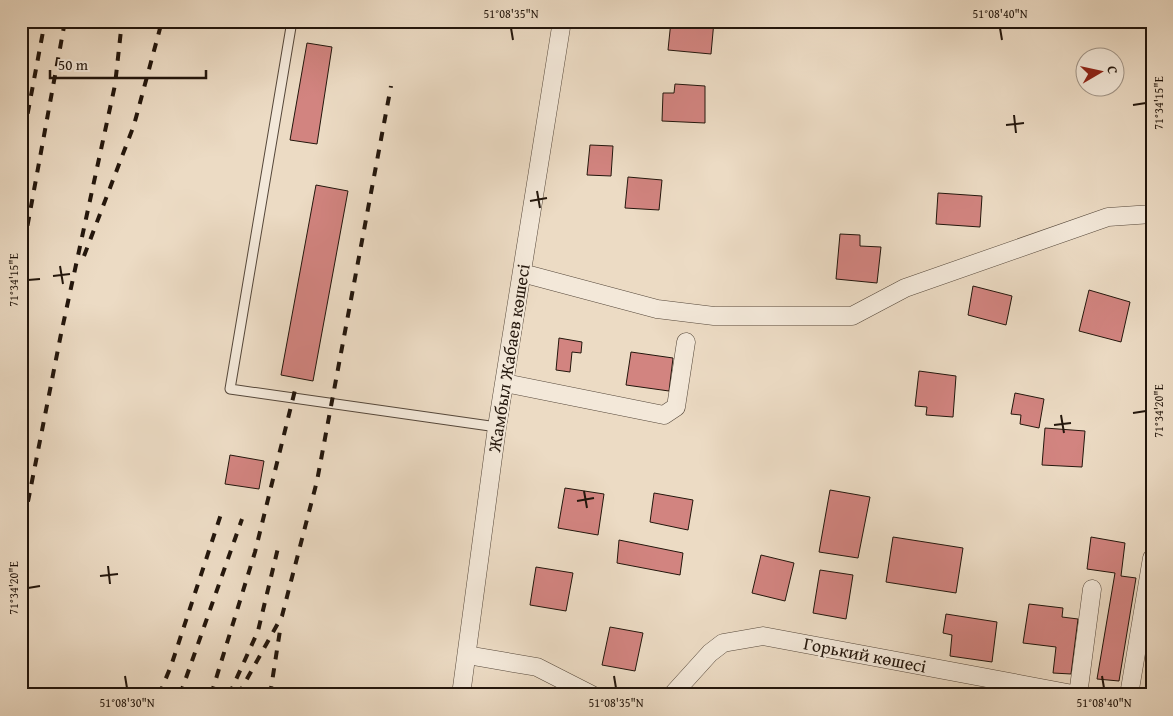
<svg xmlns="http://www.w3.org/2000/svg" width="1173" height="716" font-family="'Gentium Book Plus',serif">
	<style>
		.building { fill: #d28480; stroke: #23160c }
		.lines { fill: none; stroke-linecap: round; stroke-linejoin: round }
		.lane-casing { stroke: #55473a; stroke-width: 11 }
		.street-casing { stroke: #55473a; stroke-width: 19 }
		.lane { stroke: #f3e8d9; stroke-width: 9 }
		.street { stroke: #f3e8d9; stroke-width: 18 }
		.rail { stroke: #23160c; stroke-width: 4; stroke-dasharray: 9 9; stroke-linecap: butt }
		.ticks { fill: none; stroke: #23160c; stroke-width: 2 }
		.labels { text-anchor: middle; stroke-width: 4; stroke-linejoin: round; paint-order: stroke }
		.street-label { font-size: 18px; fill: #23160c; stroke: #f3e8d9 }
		.neatline { fill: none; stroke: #23160c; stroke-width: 2 }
		.ticks-label { font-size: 12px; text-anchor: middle; fill: #23160c }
	</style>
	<rect width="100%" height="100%" fill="#ecdbc4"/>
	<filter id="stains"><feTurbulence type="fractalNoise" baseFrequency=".004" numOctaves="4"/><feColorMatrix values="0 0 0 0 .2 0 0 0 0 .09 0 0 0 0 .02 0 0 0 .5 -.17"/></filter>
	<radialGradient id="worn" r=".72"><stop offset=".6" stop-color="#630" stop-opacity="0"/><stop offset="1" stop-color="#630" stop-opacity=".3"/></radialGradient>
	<path class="building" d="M671,21H714L711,54L668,50Z
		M307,43L332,47L317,144L290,140Z
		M675,84L705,86V123L662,121L663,93H674Z
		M590,145L613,146L611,176L587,175Z
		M628,177L662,180L659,210L625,208Z
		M316,185L348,191L313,381L281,375Z
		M938,193L982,196L980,227L936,224Z
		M840,234L860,235V246L881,247L877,283L836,279Z
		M973,286L1012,296L1006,325L968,315Z
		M1089,290L1130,302L1121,342L1079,331Z
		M559,338L582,342L581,353L572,352L570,372L556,370Z
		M631,352L673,358L669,391L626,385Z
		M919,371L956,376L953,417L926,415L927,407L915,406Z
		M1015,393L1044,399L1039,428L1020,424L1021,415L1011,414Z
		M1045,428L1085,431L1082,467L1042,465Z
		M230,455L264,461L259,489L225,484Z
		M565,488L604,494L598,535L558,528Z
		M830,490L870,497L858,558L819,552Z
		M654,493L693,500L688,530L650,522Z
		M893,537L963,548L956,593L886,582Z
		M1091,537L1125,543L1121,576L1136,578L1119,681L1097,679L1115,573L1087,569Z
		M619,540L683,553L680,575L617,563Z
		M761,555L794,563L785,601L752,593Z
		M536,567L573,573L566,611L530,605Z
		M820,570L853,575L846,619L813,613Z
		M1029,604L1063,608L1062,617L1078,619L1071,674L1053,673L1056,647L1023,643Z
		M946,614L997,622L992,662L950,656L952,635L943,633Z
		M610,627L643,633L635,671L602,665Z
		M303,691L326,694L325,695H302Z"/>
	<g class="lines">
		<defs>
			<path id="lane" d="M292,21L230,389L497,427"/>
			<path id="street" d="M522,273L657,309L714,316H852L905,288L1108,217L1152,214
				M505,383L664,415L676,407L686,342
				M467,655L537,667L592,695
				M461,695L497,427L562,21
				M672,695L710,653L723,643L763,636L1078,695
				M1078,695L1092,589
				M1129,695L1152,558"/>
		</defs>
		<use href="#lane" class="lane-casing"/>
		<use href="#street" class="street-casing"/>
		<use href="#lane" class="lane"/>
		<use href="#street" class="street"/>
		<path class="rail" d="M21,53L27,21
			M21,149L45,21
			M84,256L134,125L162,21
			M21,261L65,21
			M21,537L61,334L115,85L122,21
			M159,695L171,666L222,511
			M180,695L242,519
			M211,695L255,552L296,386
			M229,695L258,631L278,548
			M238,695L282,616L317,481L391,86
			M270,695L281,624"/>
	</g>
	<path class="ticks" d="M511,28L513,40M1000,28L1002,40M1133,105L1146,103M1014,115L1016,133M1006,125L1024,123M537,191L540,208M530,201L547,198M60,266L63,284M53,276L70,274M28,280L40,279M1133,413L1146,411M1061,415L1064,433M1054,425L1071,423M584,491L587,508M577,501L594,498M108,566L110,584M100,576L118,574M28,588L40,586M125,676L127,688M614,676L616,688M1102,676L1104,688"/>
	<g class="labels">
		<g class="street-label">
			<text transform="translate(509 358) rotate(-81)" y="6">Жамбыл Жабаев көшесі</text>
			<text transform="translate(865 655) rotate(11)" y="6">Горький көшесі</text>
		</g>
	</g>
	<rect width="1173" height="716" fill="none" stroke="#ecdbc4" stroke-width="55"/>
	<g transform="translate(1100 72) rotate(81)"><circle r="24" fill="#f3e8d9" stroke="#a09487"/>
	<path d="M0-4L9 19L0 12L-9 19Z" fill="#8f2418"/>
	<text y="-8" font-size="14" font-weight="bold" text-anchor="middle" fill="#23160c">С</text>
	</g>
	<path d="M50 70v8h156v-8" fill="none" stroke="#23160c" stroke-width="2.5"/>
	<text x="58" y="70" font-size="15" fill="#23160c" stroke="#f3e8d9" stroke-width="4" paint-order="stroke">50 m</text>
	<rect x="28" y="28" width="1118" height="660" class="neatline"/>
	<g class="ticks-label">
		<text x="511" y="18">51°08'35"N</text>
		<text x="1000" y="18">51°08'40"N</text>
		<text transform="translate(1159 103) rotate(-90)" y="4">71°34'15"E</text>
		<text transform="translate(14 280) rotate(-90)" y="4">71°34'15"E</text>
		<text transform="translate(1159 411) rotate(-90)" y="4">71°34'20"E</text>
		<text transform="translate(14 588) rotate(-90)" y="4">71°34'20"E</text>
		<text x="127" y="707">51°08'30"N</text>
		<text x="616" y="707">51°08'35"N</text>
		<text x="1104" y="707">51°08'40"N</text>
	</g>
	<rect width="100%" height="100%" filter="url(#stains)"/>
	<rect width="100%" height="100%" fill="url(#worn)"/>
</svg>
